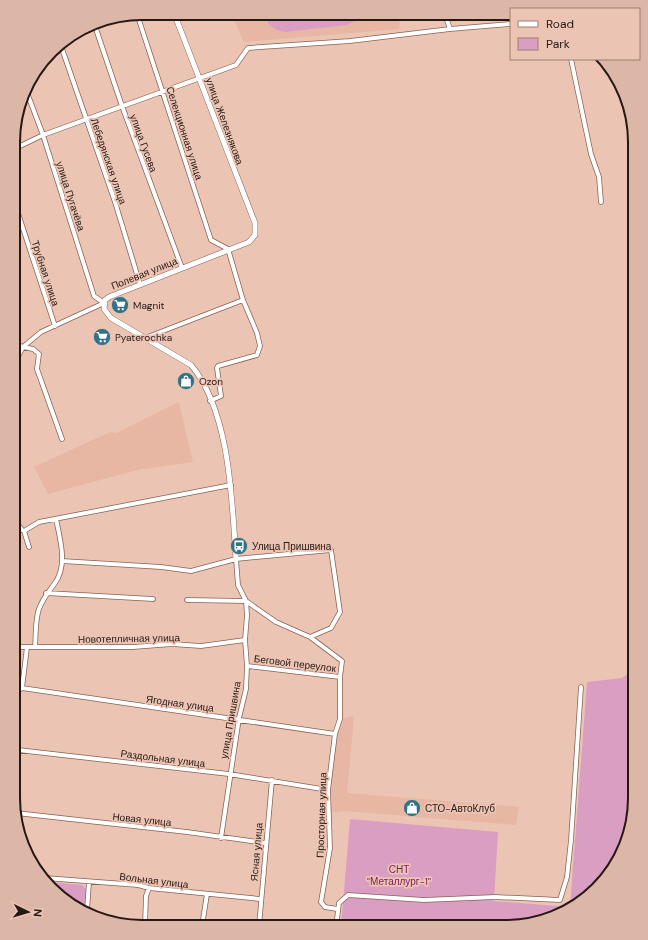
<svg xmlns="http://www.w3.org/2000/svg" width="648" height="940" font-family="'DM Sans',sans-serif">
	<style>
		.built { fill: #e7b7a4 }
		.green { fill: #da9ec2 }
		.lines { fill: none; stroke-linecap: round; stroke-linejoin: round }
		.minor-casing { stroke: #866254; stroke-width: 5.5 }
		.tertiary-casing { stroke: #866254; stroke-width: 6 }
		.minor { stroke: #fff; stroke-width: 4 }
		.tertiary { stroke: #fff; stroke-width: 5 }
		.labels { text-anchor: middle; stroke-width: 3.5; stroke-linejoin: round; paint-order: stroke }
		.street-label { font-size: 10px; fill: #261812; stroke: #ecc4b4 }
		.poi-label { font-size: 10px; fill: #261812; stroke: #ecc4b4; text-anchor: start }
		.park-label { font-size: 10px; fill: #801c63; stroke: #ecc4b4 }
		.rim { fill: none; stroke: #261812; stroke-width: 2 }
	</style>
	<rect width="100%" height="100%" fill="#ecc4b4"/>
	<path class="built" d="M231,13L393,14L400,23L399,29L244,42Z
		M176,403H179L193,462L137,470L48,494L34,467L110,432L116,433Z
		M354,716L347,793L519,807L516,825L345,811L329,813L328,790L335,734L340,719Z"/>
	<path class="green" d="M266,13L358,14L353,22L347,25L285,32C275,30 266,26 266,13Z
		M635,668V807L613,870L563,914L507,927H341L350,819L498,832L494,901L570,907L587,682L622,678Z
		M48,882L82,885L87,890L86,910L63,901Z"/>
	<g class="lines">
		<defs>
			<path id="minor" d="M137,14L211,240L228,249L243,300L257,333L260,346L257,355L218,366L217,368L221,396L210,401
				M443,14L447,20L450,29
				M94,23L122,106L182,268
				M60,43L115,202L140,284
				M571,59L591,154L599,177L601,202
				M26,90L43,135L94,296L104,303L41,332L23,347L33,349L39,354L37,369L62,439
				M14,149L43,135L236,65L248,48L350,41L450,29L511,24
				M14,201L55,326
				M145,338L243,300
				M14,364L23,347L14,343
				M13,518L22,530L24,531L39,522L231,485
				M24,531L29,547
				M62,561L161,567L191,571L236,559L331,550L340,612L331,628L310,637
				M46,593L153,599
				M187,600L246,601L276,622L310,637L342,661L340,677V719L335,734L328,790L330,848L321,902L325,907L337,909
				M13,647H133L172,644L201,646L245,640
				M35,647C36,635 35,620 39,609C43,598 48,593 55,583C68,565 60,539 56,519
				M247,666L340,677
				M22,688L335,734
				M13,729L18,691L22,688L27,647
				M13,739L18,750L15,806
				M18,750L229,774L328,790
				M16,813L187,832L265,843
				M221,838L239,718L246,689L247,666L245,640L247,615L246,601L238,585L236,559
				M45,878L138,885L149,888L260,899
				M87,910L89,882
				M145,926L146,896L149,888
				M202,926L207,894
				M259,926L272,780
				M336,927L339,903L348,895L424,900L495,897L560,900L567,877L571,840L581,687"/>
			<path id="tertiary" d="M174,13L255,223V235L249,242L109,297L105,300L104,309L111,318L191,365C230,411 232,501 236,559"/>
		</defs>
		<use href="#minor" class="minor-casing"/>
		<use href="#tertiary" class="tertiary-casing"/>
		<use href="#minor" class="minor"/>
		<use href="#tertiary" class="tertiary"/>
	</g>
	<defs>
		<symbol id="supermarket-disc" viewBox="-11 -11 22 22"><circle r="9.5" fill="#347387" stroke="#ecc4b4"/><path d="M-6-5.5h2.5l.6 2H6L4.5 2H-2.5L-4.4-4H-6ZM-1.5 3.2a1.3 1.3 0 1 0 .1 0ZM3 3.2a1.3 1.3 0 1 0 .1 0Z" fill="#fff"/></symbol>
		<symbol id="shop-disc" viewBox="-11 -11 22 22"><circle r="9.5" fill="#347387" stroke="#ecc4b4"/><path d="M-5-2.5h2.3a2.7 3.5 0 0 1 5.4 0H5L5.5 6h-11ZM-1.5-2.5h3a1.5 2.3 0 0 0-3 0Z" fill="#fff"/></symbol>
		<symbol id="bus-disc" viewBox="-11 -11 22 22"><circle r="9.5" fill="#347387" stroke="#ecc4b4"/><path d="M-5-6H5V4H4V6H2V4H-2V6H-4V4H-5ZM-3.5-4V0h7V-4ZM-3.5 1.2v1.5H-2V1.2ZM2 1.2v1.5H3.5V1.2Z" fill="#fff"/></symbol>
	</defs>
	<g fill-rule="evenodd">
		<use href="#supermarket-disc" x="110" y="295" width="20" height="20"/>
		<use href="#supermarket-disc" x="92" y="327" width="20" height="20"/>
		<use href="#shop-disc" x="176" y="371" width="20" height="20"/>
		<use href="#bus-disc" x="229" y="536" width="20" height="20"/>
		<use href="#shop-disc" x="402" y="798" width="20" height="20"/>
	</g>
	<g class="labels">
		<g class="street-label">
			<text transform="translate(225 121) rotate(70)" y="4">улица Железнякова</text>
			<text transform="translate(185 133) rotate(72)" y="4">Селекционная улица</text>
			<text transform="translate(144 143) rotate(70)" y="4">улица Гусева</text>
			<text transform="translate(109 161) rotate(71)" y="4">Лебедянская улица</text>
			<text transform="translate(71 196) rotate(72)" y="4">улица Пугачёва</text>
			<text transform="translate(46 273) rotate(72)" y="4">Трубная улица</text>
			<text transform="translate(144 273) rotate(-22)" y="4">Полевая улица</text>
			<text transform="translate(129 638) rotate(-1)" y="4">Новотепличная улица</text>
			<text transform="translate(295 663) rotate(7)" y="4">Беговой переулок</text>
			<text transform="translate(180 703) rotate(8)" y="4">Ягодная улица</text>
			<text transform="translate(230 720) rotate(-80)" y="4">улица Пришвина</text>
			<text transform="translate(163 758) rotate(7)" y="4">Раздольная улица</text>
			<text transform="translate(321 815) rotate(-88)" y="4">Просторная улица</text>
			<text transform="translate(142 819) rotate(6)" y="4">Новая улица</text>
			<text transform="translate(256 852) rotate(-85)" y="4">Ясная улица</text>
			<text transform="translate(154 880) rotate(7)" y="4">Вольная улица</text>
		</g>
		<g class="poi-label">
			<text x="133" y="309">Magnit</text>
			<text x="115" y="341">Pyaterochka</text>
			<text x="199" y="385">Ozon</text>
			<text x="252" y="550">Улица Пришвина</text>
			<text x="425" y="812">СТО-АвтоКлуб</text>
		</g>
		<g class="park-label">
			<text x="399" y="873">СНТ<tspan x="399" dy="12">"Металлург-1"</tspan></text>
		</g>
	</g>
	<path d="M0 0H648V940H0ZM142 20H506A122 122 0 0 1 628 142V798A122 122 0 0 1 506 920H142A122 122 0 0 1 20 798V142A122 122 0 0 1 142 20Z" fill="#dcb6a7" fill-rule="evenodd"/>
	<path class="rim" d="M142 20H506A122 122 0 0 1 628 142V798A122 122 0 0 1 506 920H142A122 122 0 0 1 20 798V142A122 122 0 0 1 142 20Z"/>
	<rect x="510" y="8" width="130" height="52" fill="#ecc4b4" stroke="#9d7f73"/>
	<rect x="518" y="21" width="20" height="6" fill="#ffffff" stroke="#9d7f73"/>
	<text x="546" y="28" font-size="12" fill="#261812">Road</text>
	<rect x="518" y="38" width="20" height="12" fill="#da9ec2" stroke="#9d7f73"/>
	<text x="546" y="48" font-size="12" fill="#261812">Park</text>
	<g transform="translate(28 912) rotate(95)" stroke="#ecc4b4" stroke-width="3" paint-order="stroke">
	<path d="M0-3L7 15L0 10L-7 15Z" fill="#261812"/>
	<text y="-6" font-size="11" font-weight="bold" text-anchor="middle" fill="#261812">N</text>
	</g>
</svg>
